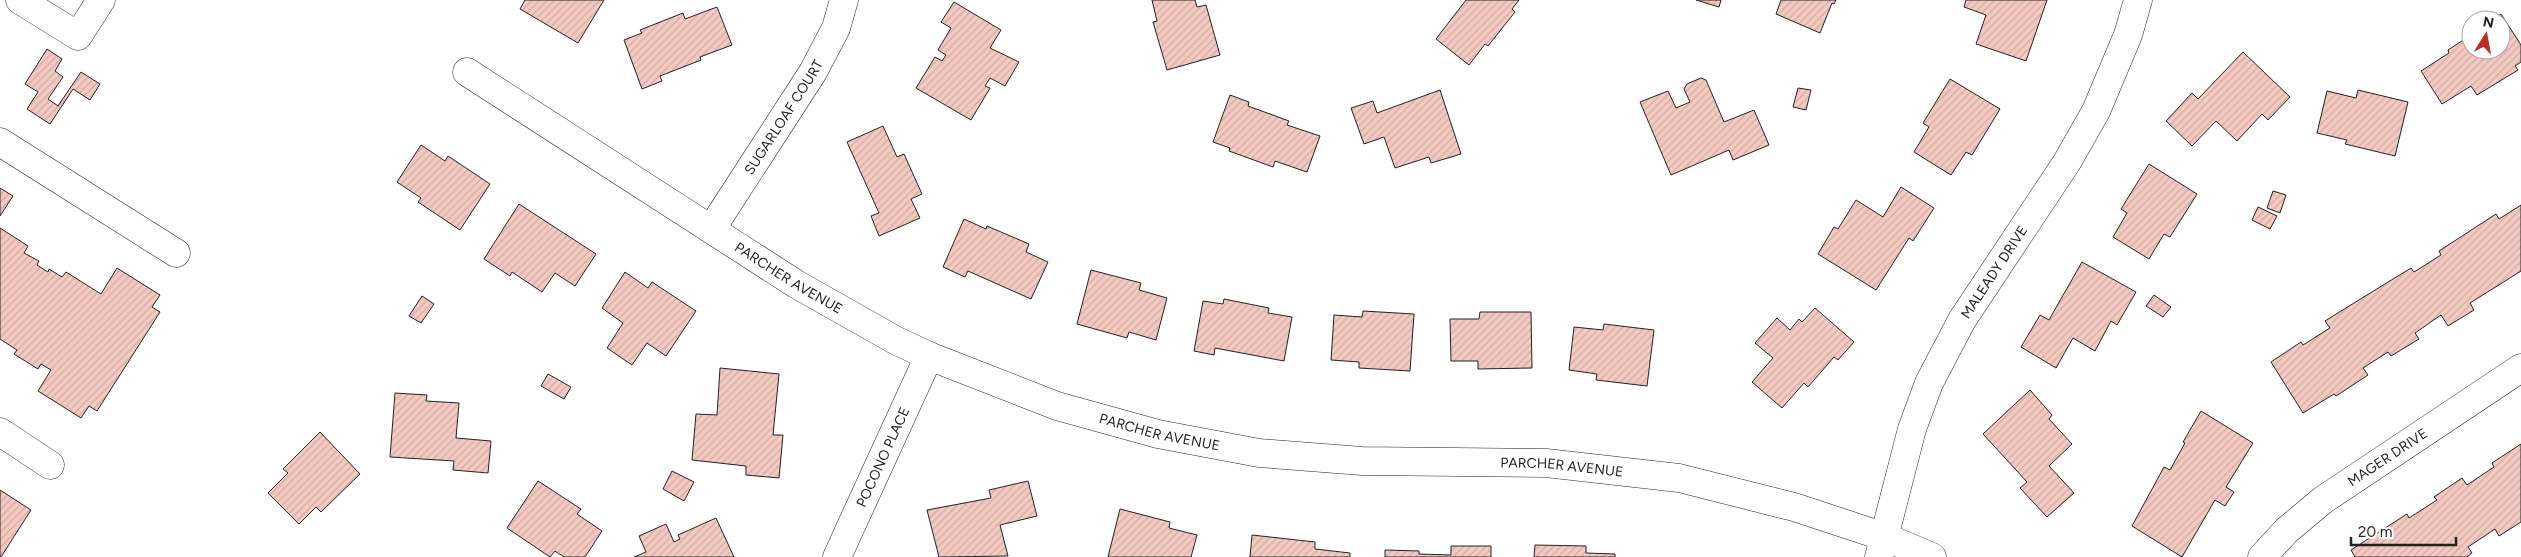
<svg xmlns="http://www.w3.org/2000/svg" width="2521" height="557" font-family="Figtree,sans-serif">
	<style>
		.building { fill: url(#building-hatch); stroke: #222 }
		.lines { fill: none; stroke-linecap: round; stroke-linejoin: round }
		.minor-casing { stroke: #222; stroke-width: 29 }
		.minor { stroke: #fff; stroke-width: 28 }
		.labels { text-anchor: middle; stroke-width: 4; stroke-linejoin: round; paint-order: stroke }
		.street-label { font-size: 14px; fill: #222; stroke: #fff }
	</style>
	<defs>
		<pattern id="building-hatch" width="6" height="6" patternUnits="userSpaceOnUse" patternTransform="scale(1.25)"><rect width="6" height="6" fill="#f3c9c0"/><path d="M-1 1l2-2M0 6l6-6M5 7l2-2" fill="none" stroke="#d0aca5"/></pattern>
	</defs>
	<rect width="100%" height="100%" fill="#fff"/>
	<path class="building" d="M525,0H604L578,43L520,9Z
		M1152,0H1195L1197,7L1206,5L1220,55L1167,70L1153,22L1157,21Z
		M1466,0H1519L1512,9L1515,12L1488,46L1485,44L1469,65L1436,39Z
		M1696,0H1721L1719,7Z
		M1781,0H1836L1834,4L1832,3L1820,33L1776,14Z
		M1966,0H2047L2026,61L1976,44L1986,15L1964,7Z
		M954,2L1001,30L990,48L1019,62L1005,86L990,78L985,86L990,88L971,120L916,88L935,57L942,61L946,55L938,50L951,28L941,22Z
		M717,7L732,45L700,57L701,60L660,76L662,81L642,89L624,40L642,33L640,30L683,13L685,19Z
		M2501,14L2521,45V62L2515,66L2518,70L2477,95L2471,86L2442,104L2421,71L2449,53L2448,50L2471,35V50H2501V20H2491Z
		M47,49L62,59L55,71L63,77L48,99L58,106L81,72L100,84L90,100L73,89L50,124L27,109L38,92L25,84Z
		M2243,52L2290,97L2268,120L2262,114L2237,141L2216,121L2192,146L2166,121L2192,93L2198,99Z
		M1701,78L1706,80L1724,122L1754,110L1769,145L1733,160L1729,150L1671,175L1640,102L1668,91L1676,108L1690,102L1684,89L1687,84Z
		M1950,79L2000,109L1972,155L1966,152L1951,175L1914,152L1929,127L1923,123Z
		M1798,88L1811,90L1806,110L1793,107Z
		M1440,90L1461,154L1431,163L1429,157L1395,168L1384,137L1364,144L1351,108L1373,101L1377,113Z
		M2358,90L2408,102L2395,156L2345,144L2347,140L2317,133L2327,91L2356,98Z
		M1230,95L1249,102L1248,106L1289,121L1287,125L1320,136L1307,172L1275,161L1273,167L1229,151L1230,148L1213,142Z
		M883,126L897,157L904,154L922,194L911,199L920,218L879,236L871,216L879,213L847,142Z
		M421,145L445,161L448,156L490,184L460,230L418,202L421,198L397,182Z
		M2149,164L2197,194L2170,237L2164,234L2149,259L2113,237L2127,213L2121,209Z
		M1901,187L1934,208L1913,241L1909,238L1876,290L1818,254L1834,227L1838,229L1856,200L1883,217Z
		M0,188L13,196L0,216Z
		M2273,191L2286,195L2280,213L2267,208Z
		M519,204L596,254L575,286L555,273L542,292L512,272L510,276L484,259Z
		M2521,205V271L2470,303L2474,310L2448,326L2441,315L2415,333L2419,339L2391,356L2388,352L2363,368L2368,375L2336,396L2334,394L2303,413L2271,362L2301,342L2303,345L2330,328L2325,321L2354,303L2411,268L2414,272L2441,255L2439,251L2496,214L2499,219Z
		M2258,207L2277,216L2270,229L2252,220Z
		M964,219L986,229L987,226L1029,244L1026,252L1048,262L1031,299L968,271L965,277L943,267Z
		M0,228L28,246L24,253L39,261L37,265L48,272L49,269L62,277L66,272L101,294L117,268L160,295L152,307L160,312L97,411L89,406L81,418L38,391L51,370L41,364L38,369L14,354L17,350L0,339Z
		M2082,262L2136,292L2117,325L2111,321L2095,351L2073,338L2056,368L2021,347L2040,315L2049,320Z
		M1091,270L1141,283L1139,290L1167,298L1156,340L1129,332L1127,338L1077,324Z
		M625,272L648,288L652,282L696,311L666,356L647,343L632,365L607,348L623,323L602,308Z
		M2154,295L2171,307L2163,317L2146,306Z
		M422,296L434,304L421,323L409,316Z
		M1224,299L1269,308L1268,313L1292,317L1284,361L1215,348L1214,355L1194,351L1203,301L1223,304Z
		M1815,308L1854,342L1838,360L1834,357L1808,387L1804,383L1782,408L1752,382L1773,358L1755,343L1777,318L1790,330L1799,319L1802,322Z
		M1363,311L1414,314L1410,371L1359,368V362L1331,360L1334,315L1362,317Z
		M1480,312H1531L1532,368L1478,369V361H1451L1450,319H1479Z
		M1604,324L1654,330L1647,386L1596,380L1597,374L1569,370L1574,327L1603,330Z
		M720,368L779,374L773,435H783L779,478L746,475V466L692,460L696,414L717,415Z
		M548,374L571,387L564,399L541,386Z
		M2030,390L2052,415L2049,419L2072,444L2049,466L2074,493L2047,517L2020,488L2027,482L1983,434Z
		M395,393L427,395L426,401L459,403L456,438L491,441L488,473L453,470L454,461L390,457Z
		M2201,411L2253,443L2226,487L2234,492L2225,506L2215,500L2182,557L2132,526L2164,467L2170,470L2185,443L2183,442Z
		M320,432L360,474L321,512L316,507L299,524L268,493L288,473L283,469Z
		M2521,444V522L2499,536L2495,529L2468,547L2472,553L2467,557H2355L2351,550L2407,514L2409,518L2437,500L2434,497L2462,478L2467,485L2494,467L2492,463Z
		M672,471L694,482L684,501L663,489Z
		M538,481L581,509L577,514L602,531L585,557H564L555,551L550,557L507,528Z
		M1028,481L1037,516L1000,525L1008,556L939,557L927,510L991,498L989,490Z
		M0,490L31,510L1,557H0Z
		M1120,509L1170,522L1169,528L1197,535L1191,557H1108Z
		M716,518L734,557H634L646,552L639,536L666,524L674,542L680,539L678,535Z
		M1252,535L1315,542V549L1350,553V557H1250Z
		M1535,545L1586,546V553L1615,554V557H1534Z
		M1451,546H1491V557H1385V550L1419,551V554L1451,555Z"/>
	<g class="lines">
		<defs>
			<g id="minor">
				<path d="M20,0L78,36L101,0"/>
				<path id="s1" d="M467,72L796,284L895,340L929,356L1057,406L1158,434L1259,453L1362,461L1546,463L1679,478L1794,507L1885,537L1932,557"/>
				<path d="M0,142L176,253"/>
				<path id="s2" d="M712,228L813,72L836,28L844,0"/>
				<path d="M0,432L50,465"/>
				<path id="s3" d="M837,557L929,356"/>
				<path id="s4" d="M1879,557L1912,429L1929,383L1962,320L2067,162L2096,111L2128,35L2138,0"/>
				<path id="s5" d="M2262,557L2287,530L2323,500L2521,368"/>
			</g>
		</defs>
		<use href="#minor" class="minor-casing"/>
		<use href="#minor" class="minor"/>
	</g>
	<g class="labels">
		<g class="street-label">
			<text dy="5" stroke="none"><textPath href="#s2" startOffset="132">SUGARLOAF COURT</textPath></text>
			<text dy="5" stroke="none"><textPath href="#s4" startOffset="310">MALEADY DRIVE</textPath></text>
			<text dy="5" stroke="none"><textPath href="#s1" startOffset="382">PARCHER AVENUE</textPath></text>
			<text dy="5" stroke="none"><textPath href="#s1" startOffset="786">PARCHER AVENUE</textPath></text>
			<text dy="5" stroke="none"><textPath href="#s3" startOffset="110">POCONO PLACE</textPath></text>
			<text dy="5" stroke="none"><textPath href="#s5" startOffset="161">MAGER DRIVE</textPath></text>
			<text dy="5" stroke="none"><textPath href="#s1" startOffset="1191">PARCHER AVENUE</textPath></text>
		</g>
	</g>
	<g transform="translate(2486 35) rotate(11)"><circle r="24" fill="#ffffff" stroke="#a7a7a7"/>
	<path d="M0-4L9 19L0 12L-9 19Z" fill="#c62828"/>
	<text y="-8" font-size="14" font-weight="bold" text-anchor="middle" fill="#222222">N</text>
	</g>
	<path d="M2351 537v8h105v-8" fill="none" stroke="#222222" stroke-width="2.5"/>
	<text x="2358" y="537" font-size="15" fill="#222222" stroke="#ffffff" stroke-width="4" paint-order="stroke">20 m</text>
</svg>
